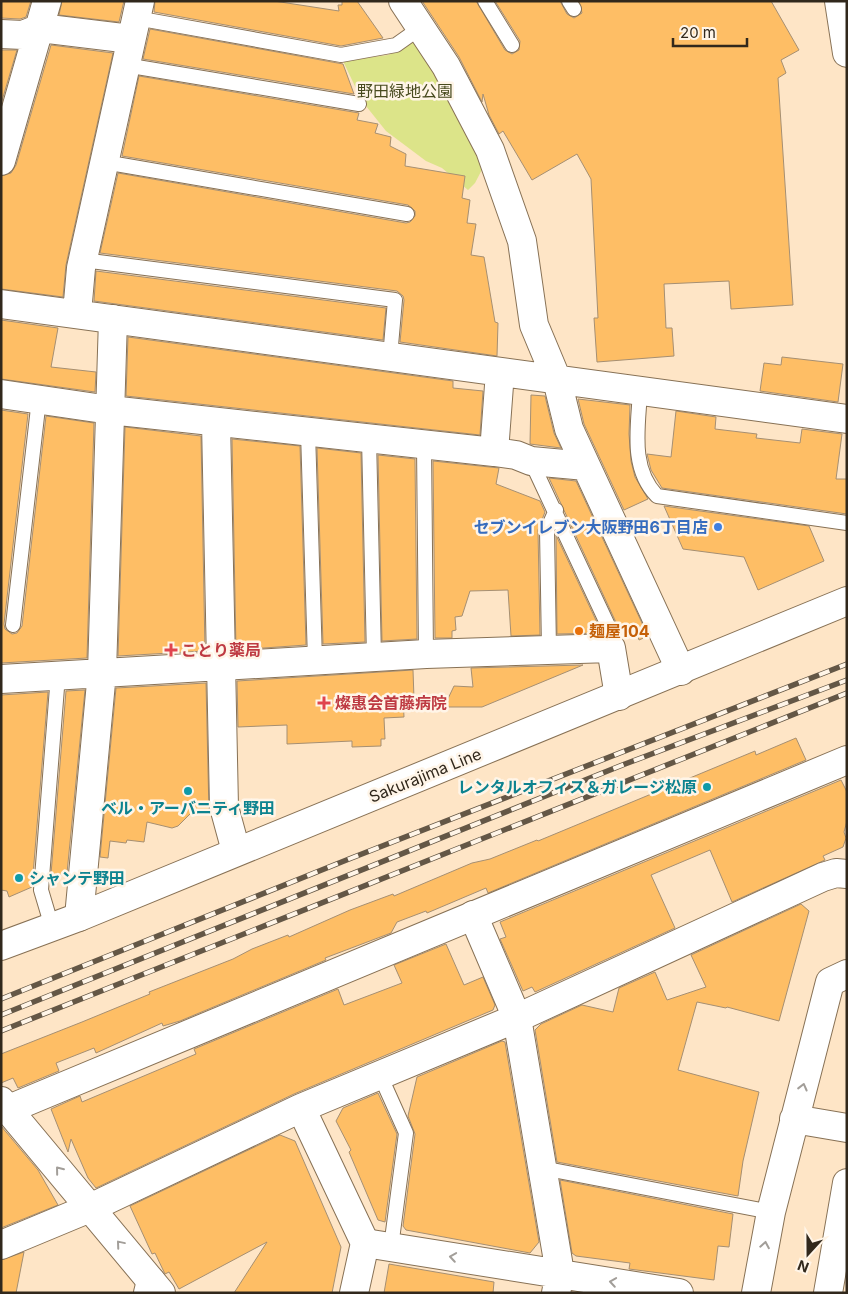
<svg xmlns="http://www.w3.org/2000/svg" width="848" height="1294" font-family="Inter,'Noto Sans JP',sans-serif">
	<style>
		.green { fill: #dce489 }
		.building { fill: #febe65; stroke: #a68f72 }
		.lines { fill: none; stroke-linecap: round; stroke-linejoin: round }
		.lane-casing { stroke: #877155; stroke-width: 16 }
		.street-casing { stroke: #877155; stroke-width: 30 }
		.secondary-casing { stroke: #877155; stroke-width: 30 }
		.primary-casing { stroke: #877155; stroke-width: 30 }
		.lane { stroke: #fff; stroke-width: 14 }
		.street { stroke: #fff; stroke-width: 28 }
		.secondary { stroke: #fff; stroke-width: 28 }
		.primary { stroke: #fff; stroke-width: 28 }
		.rail-casing { stroke: #645746; stroke-width: 5.5 }
		.rail { stroke: #fff5e8; stroke-width: 4; stroke-dasharray: 11; stroke-linecap: butt }
		.oneway { stroke: #a29e99 }
		.shop-dot { fill: #3f7fe0; stroke: #fff5e8; stroke-width: 2 }
		.food-dot { fill: #e8710a; stroke: #fff5e8; stroke-width: 2 }
		.health-dot { fill: #e0444e; stroke: #fff5e8; stroke-width: 2 }
		.culture-dot { fill: #0f9aa8; stroke: #fff5e8; stroke-width: 2 }
		.labels { text-anchor: middle; stroke-width: 5; stroke-linejoin: round; paint-order: stroke }
		.park-label { font-size: 16px; fill: #474a1e; stroke: #fff5e8 }
		.shop-label { font-size: 16px; font-weight: bold; fill: #366cbe; stroke: #fff5e8; text-anchor: end }
		.food-label { font-size: 16px; font-weight: bold; fill: #c56008; stroke: #fff5e8; text-anchor: start }
		.health-label { font-size: 16px; font-weight: bold; fill: #be3a42; stroke: #fff5e8; text-anchor: start }
		.street-label { font-size: 16px; fill: #31281c; stroke: #fff5e8 }
		.culture-label { font-size: 16px; font-weight: bold; fill: #0d838f; stroke: #fff5e8; text-anchor: end }
	</style>
	<rect width="100%" height="100%" fill="#fee5c6"/>
	<path class="green" d="M420,38L487,160L475,183L468,190L442,168L426,161L386,131L362,101L343,61L388,55Z"/>
	<path class="building" d="M1,1H31L26,17L20,19L1,18Z
		M62,1H124L119,22L59,15Z
		M155,1H274L339,11L338,5H342V1H357L383,38L341,46L154,12Z
		M422,1H476L505,50L512,54L519,50L520,41L495,1H560L567,14L574,18L582,13L579,1H771L799,50L781,60L786,73L778,78L793,305L731,309L729,281L664,284L666,328H672L674,356L597,362L594,318H598L591,179L577,154L532,180L503,131L499,134L489,115L483,94L482,102L459,57Z
		M150,29L343,64L354,94L143,59Z
		M51,45L113,53L66,265L63,297L1,289V176L11,173L16,165Z
		M1,50H17L1,104Z
		M139,76L359,113L357,120L378,124L375,133L391,137L390,146L406,154L405,166L465,176L462,198L470,200L467,223L476,224L471,255L484,257L495,322L498,323L497,356L400,342L404,300L403,296L397,291L100,253L118,173L406,223L410,222L415,216V211L408,205L122,156Z
		M96,271L386,308L383,340L94,301Z
		M1,320L58,328L51,367L96,372L95,392L1,379Z
		M128,337L453,381V388L483,391L480,435L126,396Z
		M782,357L843,364L838,402L760,391L764,363L781,365Z
		M531,395L545,396L554,433L561,448L530,444Z
		M578,399L630,405L629,434L631,461L635,477L648,499L624,510L584,424Z
		M1,410L28,414L4,624L5,629L12,634L17,633L22,626L46,416L94,423L87,658L1,663Z
		M676,411L716,417L715,429L757,434L756,438L800,443L802,429L842,434L836,479H847V514L662,488L651,470L647,454L671,457Z
		M125,427L201,436L205,651L118,656Z
		M232,439L300,446L306,645L236,650Z
		M317,448L361,453L365,642L323,644Z
		M378,455L415,459L417,639L382,641Z
		M433,461L499,468L496,484L540,501L545,512L538,530L540,635L511,636L508,590L470,591L462,616L455,617L456,630L452,631V638H435Z
		M549,478L576,481L648,636L639,640L634,624L620,631Z
		M664,506L809,526L824,561L758,590L744,557L683,549Z
		M556,535L602,633L557,634Z
		M583,665L482,707H444L454,686L473,687L471,668Z
		M413,670L414,699H403L404,717L384,718L385,739H381V746L352,747V741L287,744V725L238,727L237,681Z
		M206,683L209,813H191L178,826L172,828L147,822L144,842L127,840L126,843L110,841L108,858L100,857L116,688Z
		M85,690L67,873L66,875L51,874L66,691Z
		M48,692L32,887L9,897L7,891L1,890V695Z
		M796,738L806,760L488,893L486,888L427,913L426,911L397,922L391,933L325,958L326,960L180,1021L163,1026L162,1023L96,1053L94,1048L56,1063L59,1071L18,1088L13,1078L1,1083V1054L82,1022L150,994L149,992L233,959L252,949L288,935L289,937L350,910L393,894L394,896L472,863L490,859L537,840L538,841L755,751L756,755Z
		M841,780L847,792V821L844,832L846,838L843,847L823,856L825,860L732,902L710,850L651,875L675,928L535,992L532,987L523,991L500,939L506,937L500,922Z
		M801,904L809,911L779,1021L727,1007L726,1008L697,1002L678,1070L759,1092L743,1161L738,1196L557,1162L535,1030L541,1024L582,1005L613,1012L619,988L655,972L667,1000L706,987L691,955Z
		M446,944L464,985L483,977L495,1005L493,1010L294,1094L96,1188L88,1178L71,1139L68,1152L51,1109L80,1096L82,1102L196,1054L194,1049L338,989L344,1005L402,983L394,965Z
		M502,1041L505,1042L539,1242L530,1253L406,1230L403,1226L415,1134L408,1116L417,1077Z
		M378,1093L397,1134L385,1222L378,1220L349,1152L351,1150L336,1121L343,1108Z
		M1,1126L38,1170L58,1205L1,1228Z
		M280,1135L295,1141L341,1247L332,1293H234L267,1242L179,1289L169,1272L165,1274L155,1253L152,1254L130,1206Z
		M560,1180L733,1214L729,1247L718,1246L714,1280L629,1269L630,1263L576,1256L572,1253Z
		M24,1252L16,1293H1V1260Z
		M389,1264L494,1282L493,1293H384Z"/>
	<g class="lines">
		<defs>
			<path id="lane" d="M485,1L512,45
				M569,1L574,9
				M136,18L341,55L396,45L420,28
				M125,65L359,104
				M104,162L407,214
				M83,260L395,300L390,357
				M640,392C638,428 630,468 657,496L847,523
				M308,432L315,660
				M369,438L374,657
				M424,444L426,654
				M531,461L612,634L611,648
				M13,625L39,399
				M549,650L547,530L556,510
				M52,927L41,890L58,675
				M380,1075L406,1133L391,1247
				M542,1168L771,1212"/>
			<path id="street" d="M403,1L446,66L490,150L522,241L534,325L557,380L569,429L681,671
				M1,34L23,35L40,28L131,39
				M1,161L47,1
				M1,304L847,419
				M77,313L81,268L140,1
				M1,394L110,410L494,452L516,455L531,461L586,466
				M216,422L224,807L236,851
				M494,452L500,372
				M1,679L426,654L611,648L619,696
				M473,915L517,1018L560,1273L556,1293
				M79,917L102,672L113,319
				M1,1101L161,1293
				M794,1119L847,1128
				M365,1243L679,1293
				M1,1245L90,1208
				M756,1293L771,1212L830,982L847,974"/>
			<path id="secondary" d="M839,1L847,53
				M1,946L79,917L847,601
				M301,1108L365,1243L354,1293
				M9,1109L847,760
				M90,1208L301,1108L517,1018L823,877L836,873L847,874
				M148,1293L151,1281"/>
			<path id="primary" d="M828,1293L847,1183"/>
		</defs>
		<use href="#lane" class="lane-casing"/>
		<use href="#street" class="street-casing"/>
		<use href="#secondary" class="secondary-casing"/>
		<use href="#primary" class="primary-casing"/>
		<use href="#lane" class="lane"/>
		<use href="#street" class="street"/>
		<use href="#secondary" class="secondary"/>
		<use href="#primary" class="primary"/>
		<defs>
			<path id="rail" d="M1,999L349,859L847,664
				M1,1015L625,764L847,680
				M1,1031L847,693"/>
		</defs>
		<use href="#rail" class="rail-casing"/>
		<use href="#rail" class="rail"/>
	</g>
	<defs><path id="oneway-chevron" d="M-2-3.5L2.5 0L-2 3.5" fill="none" stroke-width="1.6" stroke-linecap="round" stroke-linejoin="round" transform="scale(1.25)"/></defs>
	<g class="oneway">
		<use href="#oneway-chevron" transform="translate(803 1087) rotate(-76)"/>
		<use href="#oneway-chevron" transform="translate(59 1170) rotate(-129)"/>
		<use href="#oneway-chevron" transform="translate(120 1244) rotate(-130)"/>
		<use href="#oneway-chevron" transform="translate(765 1245) rotate(-80)"/>
		<use href="#oneway-chevron" transform="translate(453 1257) rotate(-171)"/>
		<use href="#oneway-chevron" transform="translate(613 1282) rotate(-171)"/>
	</g>
	<circle class="shop-dot" cx="718" cy="527" r="5"/>
	<circle class="food-dot" cx="579" cy="631" r="5"/>
	<g class="health-dot">
		<path d="M168.5 642.5h5v5h5v5h-5v5h-5v-5h-5v-5h5z"/>
		<path d="M321.5 695.5h5v5h5v5h-5v5h-5v-5h-5v-5h5z"/>
	</g>
	<g class="culture-dot">
		<circle cx="707" cy="787" r="5"/>
		<circle cx="188" cy="791" r="5"/>
		<circle cx="19" cy="878" r="5"/>
	</g>
	<g class="labels">
		<g class="park-label">
			<text x="405" y="97">野田緑地公園</text>
		</g>
		<g class="shop-label">
			<text x="708" y="533">セブンイレブン大阪野田6丁目店</text>
		</g>
		<g class="food-label">
			<text x="589" y="637">麺屋104</text>
		</g>
		<g class="health-label">
			<text x="181" y="656">ことり薬局</text>
			<text x="335" y="709">燦惠会首藤病院</text>
		</g>
		<g class="street-label">
			<text transform="translate(425 775) rotate(-22)" y="6">Sakurajima Line</text>
		</g>
		<g class="culture-label">
			<text x="697" y="793">レンタルオフィス＆ガレージ松原</text>
			<text x="188" y="814" text-anchor="middle">ベル・アーバニティ野田</text>
			<text x="29" y="884" text-anchor="start">シャンテ野田</text>
		</g>
	</g>
	<rect width="848" height="1294" fill="none" stroke="#31281c" stroke-width="5"/>
	<g transform="translate(808 1254) rotate(201)" stroke="#fff5e8" stroke-width="4" paint-order="stroke">
	<path d="M0-4L9 19L0 12L-9 19Z" fill="#31281c"/>
	<text y="-8" font-size="14" font-weight="bold" text-anchor="middle" fill="#31281c">N</text>
	</g>
	<path d="M673 38v8h74v-8" fill="none" stroke="#31281c" stroke-width="2.5"/>
	<text x="680" y="38" font-size="15" fill="#31281c" stroke="#fff5e8" stroke-width="4" paint-order="stroke">20 m</text>
</svg>
